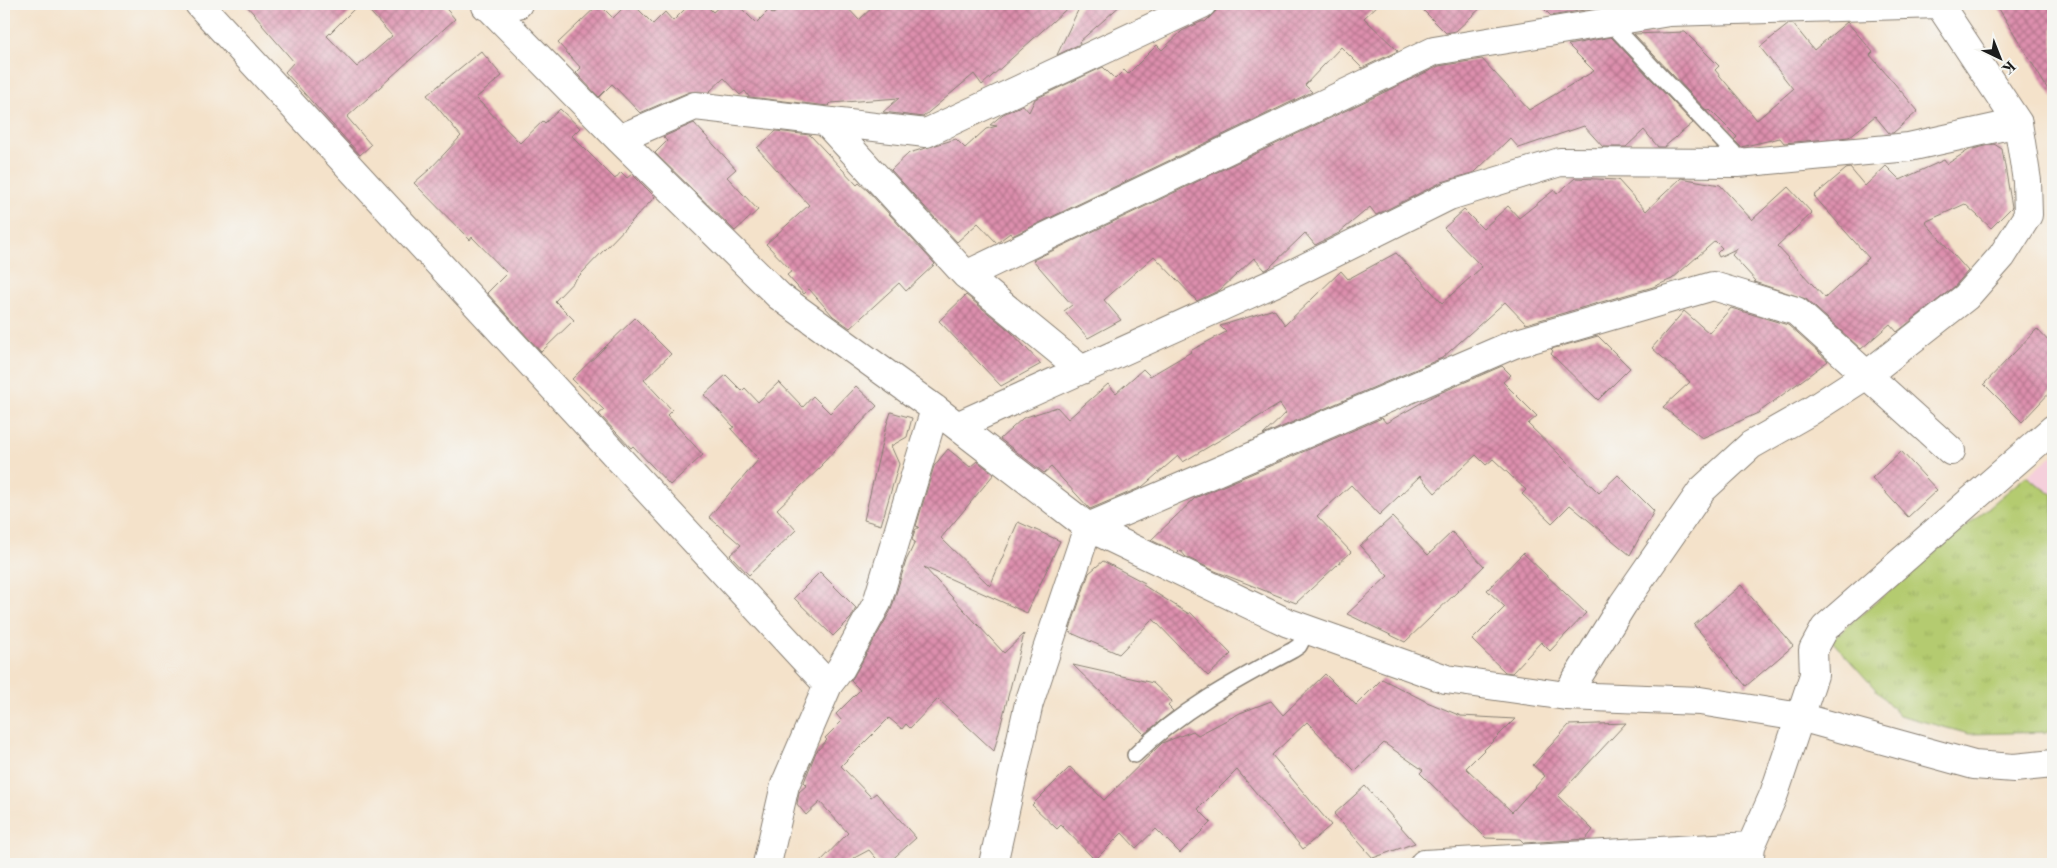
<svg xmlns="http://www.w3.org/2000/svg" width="2057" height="868" font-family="'Libre Bodoni',serif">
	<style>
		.built { fill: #f5cfdb }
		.grass { fill: url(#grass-tufts); stroke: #687446 }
		.building { fill: url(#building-cross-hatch) }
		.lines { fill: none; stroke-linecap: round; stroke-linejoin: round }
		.lane-casing { stroke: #887f73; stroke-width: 18 }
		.street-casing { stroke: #887f73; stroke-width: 30 }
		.lane { stroke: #fff; stroke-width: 15 }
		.street { stroke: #fff; stroke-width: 28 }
	</style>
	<defs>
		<pattern id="grass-tufts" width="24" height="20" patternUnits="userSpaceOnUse" patternTransform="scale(1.25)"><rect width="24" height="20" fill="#b4cb6f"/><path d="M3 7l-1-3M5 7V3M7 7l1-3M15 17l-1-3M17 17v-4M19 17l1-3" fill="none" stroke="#9aae60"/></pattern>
		<pattern id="building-cross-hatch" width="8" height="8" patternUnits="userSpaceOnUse" patternTransform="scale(1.25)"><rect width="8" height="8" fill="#dd8fad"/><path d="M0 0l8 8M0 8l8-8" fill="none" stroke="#b2748c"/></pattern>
	</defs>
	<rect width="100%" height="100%" fill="#f6f6f2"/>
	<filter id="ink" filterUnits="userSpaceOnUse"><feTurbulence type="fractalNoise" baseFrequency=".02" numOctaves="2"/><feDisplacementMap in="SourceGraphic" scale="10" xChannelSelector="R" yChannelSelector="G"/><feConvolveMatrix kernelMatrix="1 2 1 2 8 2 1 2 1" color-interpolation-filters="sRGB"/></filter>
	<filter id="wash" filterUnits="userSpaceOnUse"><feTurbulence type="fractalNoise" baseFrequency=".0096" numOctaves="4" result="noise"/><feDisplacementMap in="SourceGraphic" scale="20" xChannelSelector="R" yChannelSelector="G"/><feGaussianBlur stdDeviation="1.12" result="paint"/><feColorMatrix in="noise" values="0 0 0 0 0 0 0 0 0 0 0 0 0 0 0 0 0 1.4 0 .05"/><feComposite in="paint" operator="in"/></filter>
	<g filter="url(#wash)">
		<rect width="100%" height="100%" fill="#f4e2ca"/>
		<path class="built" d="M2053,455V495L2026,476Z"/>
		<path class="grass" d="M2026,476L2053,495V732L1969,734L1899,715L1831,640Z"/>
		<g id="blocks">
			<path class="building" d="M245,4H359L327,36L357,67L392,36L363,4H442L455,19L347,117L371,145L360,155L285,72L294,62L262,25L263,24Z
				M599,4L613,18L627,4H633L653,24L665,12L673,21L690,4H705L713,12L722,4H737L756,23L769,10L773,14L787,4H844L859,20L876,4H1072L982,85L974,74L923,117L883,112L899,98L831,103L828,106L749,97L745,91L740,95L724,78L709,92H689L640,113L612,84L599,97L576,73L581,68L558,43Z
				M1081,4H1122L1079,42L1080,44L1057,55Z
				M1223,4H1379L1364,18L1398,51L1362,68L1341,47L1305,85L1312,92L1012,236L1010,233L997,243L978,223L957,242L891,170L909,153L956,139L965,148L986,129L997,126L990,125L1003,114L1023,105L1029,112L1035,99L1103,67L1115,79L1124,70L1128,74L1157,45L1162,50L1182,31L1203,21L1205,22Z
				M1417,4H1485L1456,31L1446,33Z
				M1539,4H1617L1551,16Z
				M1996,4H2053V98L2026,53Z
				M1847,22L1873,52L1870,55L1918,111L1893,133H1889L1875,116L1849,137L1784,143L1780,138L1741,147L1734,140L1737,137L1710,110L1707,111L1634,34L1685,32L1719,66L1715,70L1757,120L1793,89L1760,47L1789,24H1793L1814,50Z
				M1611,37L1693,123L1664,147H1658L1644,130L1626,147H1603L1584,126L1519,148L1510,138L1475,172L1442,182L1376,215L1370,207L1339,233L1315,245L1305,233L1269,268L1265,270L1254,258L1220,290L1197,301L1154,256L1104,300L1121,320L1088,338L1064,311L1072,305L1033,260L1439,66L1482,59L1529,110L1594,71L1568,45Z
				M481,51L502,76L476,98L520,143L543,121L545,123L560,109L580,128L572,136L615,179L621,172L627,178L632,174L655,197L555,301L574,320L541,352L487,293L507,273L472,237L470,240L414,183L430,169L461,136L427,95Z
				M694,123L736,169L727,177L758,210L735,231L655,153L667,141L663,137Z
				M776,131L810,135L857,185L859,183L868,191L935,264L906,291L899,283L850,328L833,316L809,289L804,294L787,275L792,271L766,244L809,205L757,148Z
				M1994,144L2002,149L2012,207L1991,228L1965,204L1925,222L1968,271L1954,287L1897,332L1890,324L1861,349L1806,299L1754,282L1756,281L1732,255L1738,248L1719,257L1717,253L1722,248L1715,241L1672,279L1653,287L1526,324L1505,302L1442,358L1263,435L1286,413L1280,404L1183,462L1178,456L1142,487L1090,509L1051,467L1044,473L1000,439L1023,418L1057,407L1068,419L1108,384L1116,393L1143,369L1150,376L1191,352L1190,351L1226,332L1220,326L1274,309L1285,325L1341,271L1348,279L1396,253L1442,303L1482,267L1444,228L1464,210L1483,229L1508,206L1519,218L1554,190L1557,194L1575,178L1618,180L1646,211L1681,178L1720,185L1752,220L1788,187L1812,213L1777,246L1825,298L1869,258L1814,196L1846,169L1850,168L1865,186L1886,166L1900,180L1944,160L1947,164L1969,150Z
				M966,295L1011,332L1041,364L1001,386L939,321Z
				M1731,308L1788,325L1828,361L1758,413L1702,438L1663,407L1690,382L1652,348L1684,311L1709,333Z
				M635,318L671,354L644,380L672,410L667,415L703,455L670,485L633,446L631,448L599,414L604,410L572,379Z
				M2037,329L2053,346V389L2022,422L1984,384Z
				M1598,336L1630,368L1598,400L1551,354L1553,351L1551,349Z
				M1502,366L1511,375L1503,382L1537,416L1528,424L1599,493L1618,475L1654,511L1630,555L1570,505L1552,523L1522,494L1526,490L1493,459L1486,465L1476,455L1435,493L1420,476L1379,515L1351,485L1317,516L1351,552L1296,603L1215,571L1186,557L1180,550L1177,553L1151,540L1195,498L1382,418L1386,423L1433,396Z
				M726,375L742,391L745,388L758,402L779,382L803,407L813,396L830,413L856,386L877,406L821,465L822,466L777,509L796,530L749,575L730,555L741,545L709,517L759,459L731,429L734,427L704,395Z
				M891,412L912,418L907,437L891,446L899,464L881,525L864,520L885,430Z
				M948,449L970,467L977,461L994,474L941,538L990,586L1018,522L1060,541L1027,613L924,567L1004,653L1024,634L994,751L938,699L910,728L906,724L902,729L889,718L841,766L871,797L876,793L916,838L887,864H881L869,850L843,864H818L848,833L820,802L806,815L797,804L799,792L807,785L804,782L816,752L827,740L825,738L842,721L836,714L860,690L851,681L891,610L906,561L915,542L912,540L915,530L919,527L916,526L934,466Z
				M1901,451L1937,490L1908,517L1872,478Z
				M1392,517L1428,555L1452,532L1484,566L1405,642L1347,614L1388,576L1360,546Z
				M1523,553L1586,613L1550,651L1541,642L1512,673L1505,672L1472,640L1505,607L1487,590Z
				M1103,561L1145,583L1143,585L1189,614L1190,612L1231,654L1208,676L1153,619L1119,654L1069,632L1089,573Z
				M820,572L856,608L851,618L833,636L794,598Z
				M1741,585L1793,646L1746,686L1694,625Z
				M1073,665L1153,683L1172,701L1168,706L1173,711L1144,734Z
				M1325,674L1356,705L1382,679L1427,702L1461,716L1515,719L1466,768L1512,812L1545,776L1533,765L1569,725L1626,723L1558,796L1593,830L1586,839L1524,843L1520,839L1486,838L1420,773L1423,770L1384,743L1355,771L1307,722L1272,755L1331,825L1303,849L1237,770L1198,809L1211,822L1180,853L1156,829L1136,848L1122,833L1095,860L1061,825L1057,829L1032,805L1070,767L1104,800L1162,743L1193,731L1198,735L1240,713L1271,701L1283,715Z
				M1365,786L1415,843L1373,858L1334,814Z"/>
		</g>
	</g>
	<g filter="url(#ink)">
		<use href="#blocks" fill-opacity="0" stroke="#887f73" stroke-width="1"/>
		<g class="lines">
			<defs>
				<path id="lane" d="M1614,21L1619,32L1733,152L1738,163
					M1135,755C1180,710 1237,680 1293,650L1299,646L1308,629"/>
				<path id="street" d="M199,4L828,685
					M486,4L619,139L779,296L935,409L1088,527L1286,622L1446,679L1566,696L1623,604L1702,490L1751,445L1809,412L1868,374L1966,297L2002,256L2028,215L2027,181L2018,123L1939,4
					M486,6L518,4
					M826,122L966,275L1082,370
					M619,139L695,106L926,133L1202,4
					M966,275L1434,51L1669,12L1939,4
					M957,426L1276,282L1449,196L1560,162L1738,163L1909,147L2018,123
					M1566,696L1700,701L1800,717L1974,765L2014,768L2053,764
					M767,864L785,785L828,685L841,668L877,603L935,409
					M993,864L1029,703L1088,527L1514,344L1713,286L1796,311L1951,451
					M1424,864L1751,846
					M1749,864L1751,846L1774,794L1814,675L1813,650L1825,628L2053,429"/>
			</defs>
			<use href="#lane" class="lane-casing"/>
			<use href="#street" class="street-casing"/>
			<use href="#lane" class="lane"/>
			<use href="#street" class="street"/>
		</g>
	</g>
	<rect width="2057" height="868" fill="none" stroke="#f6f6f2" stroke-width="20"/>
	<g transform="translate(2000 58) rotate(137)" stroke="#f6f6f2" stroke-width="4" paint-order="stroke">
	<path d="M0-4L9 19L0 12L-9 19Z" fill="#1c1c1c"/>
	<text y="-8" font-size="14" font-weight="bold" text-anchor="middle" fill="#1c1c1c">K</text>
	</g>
</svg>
